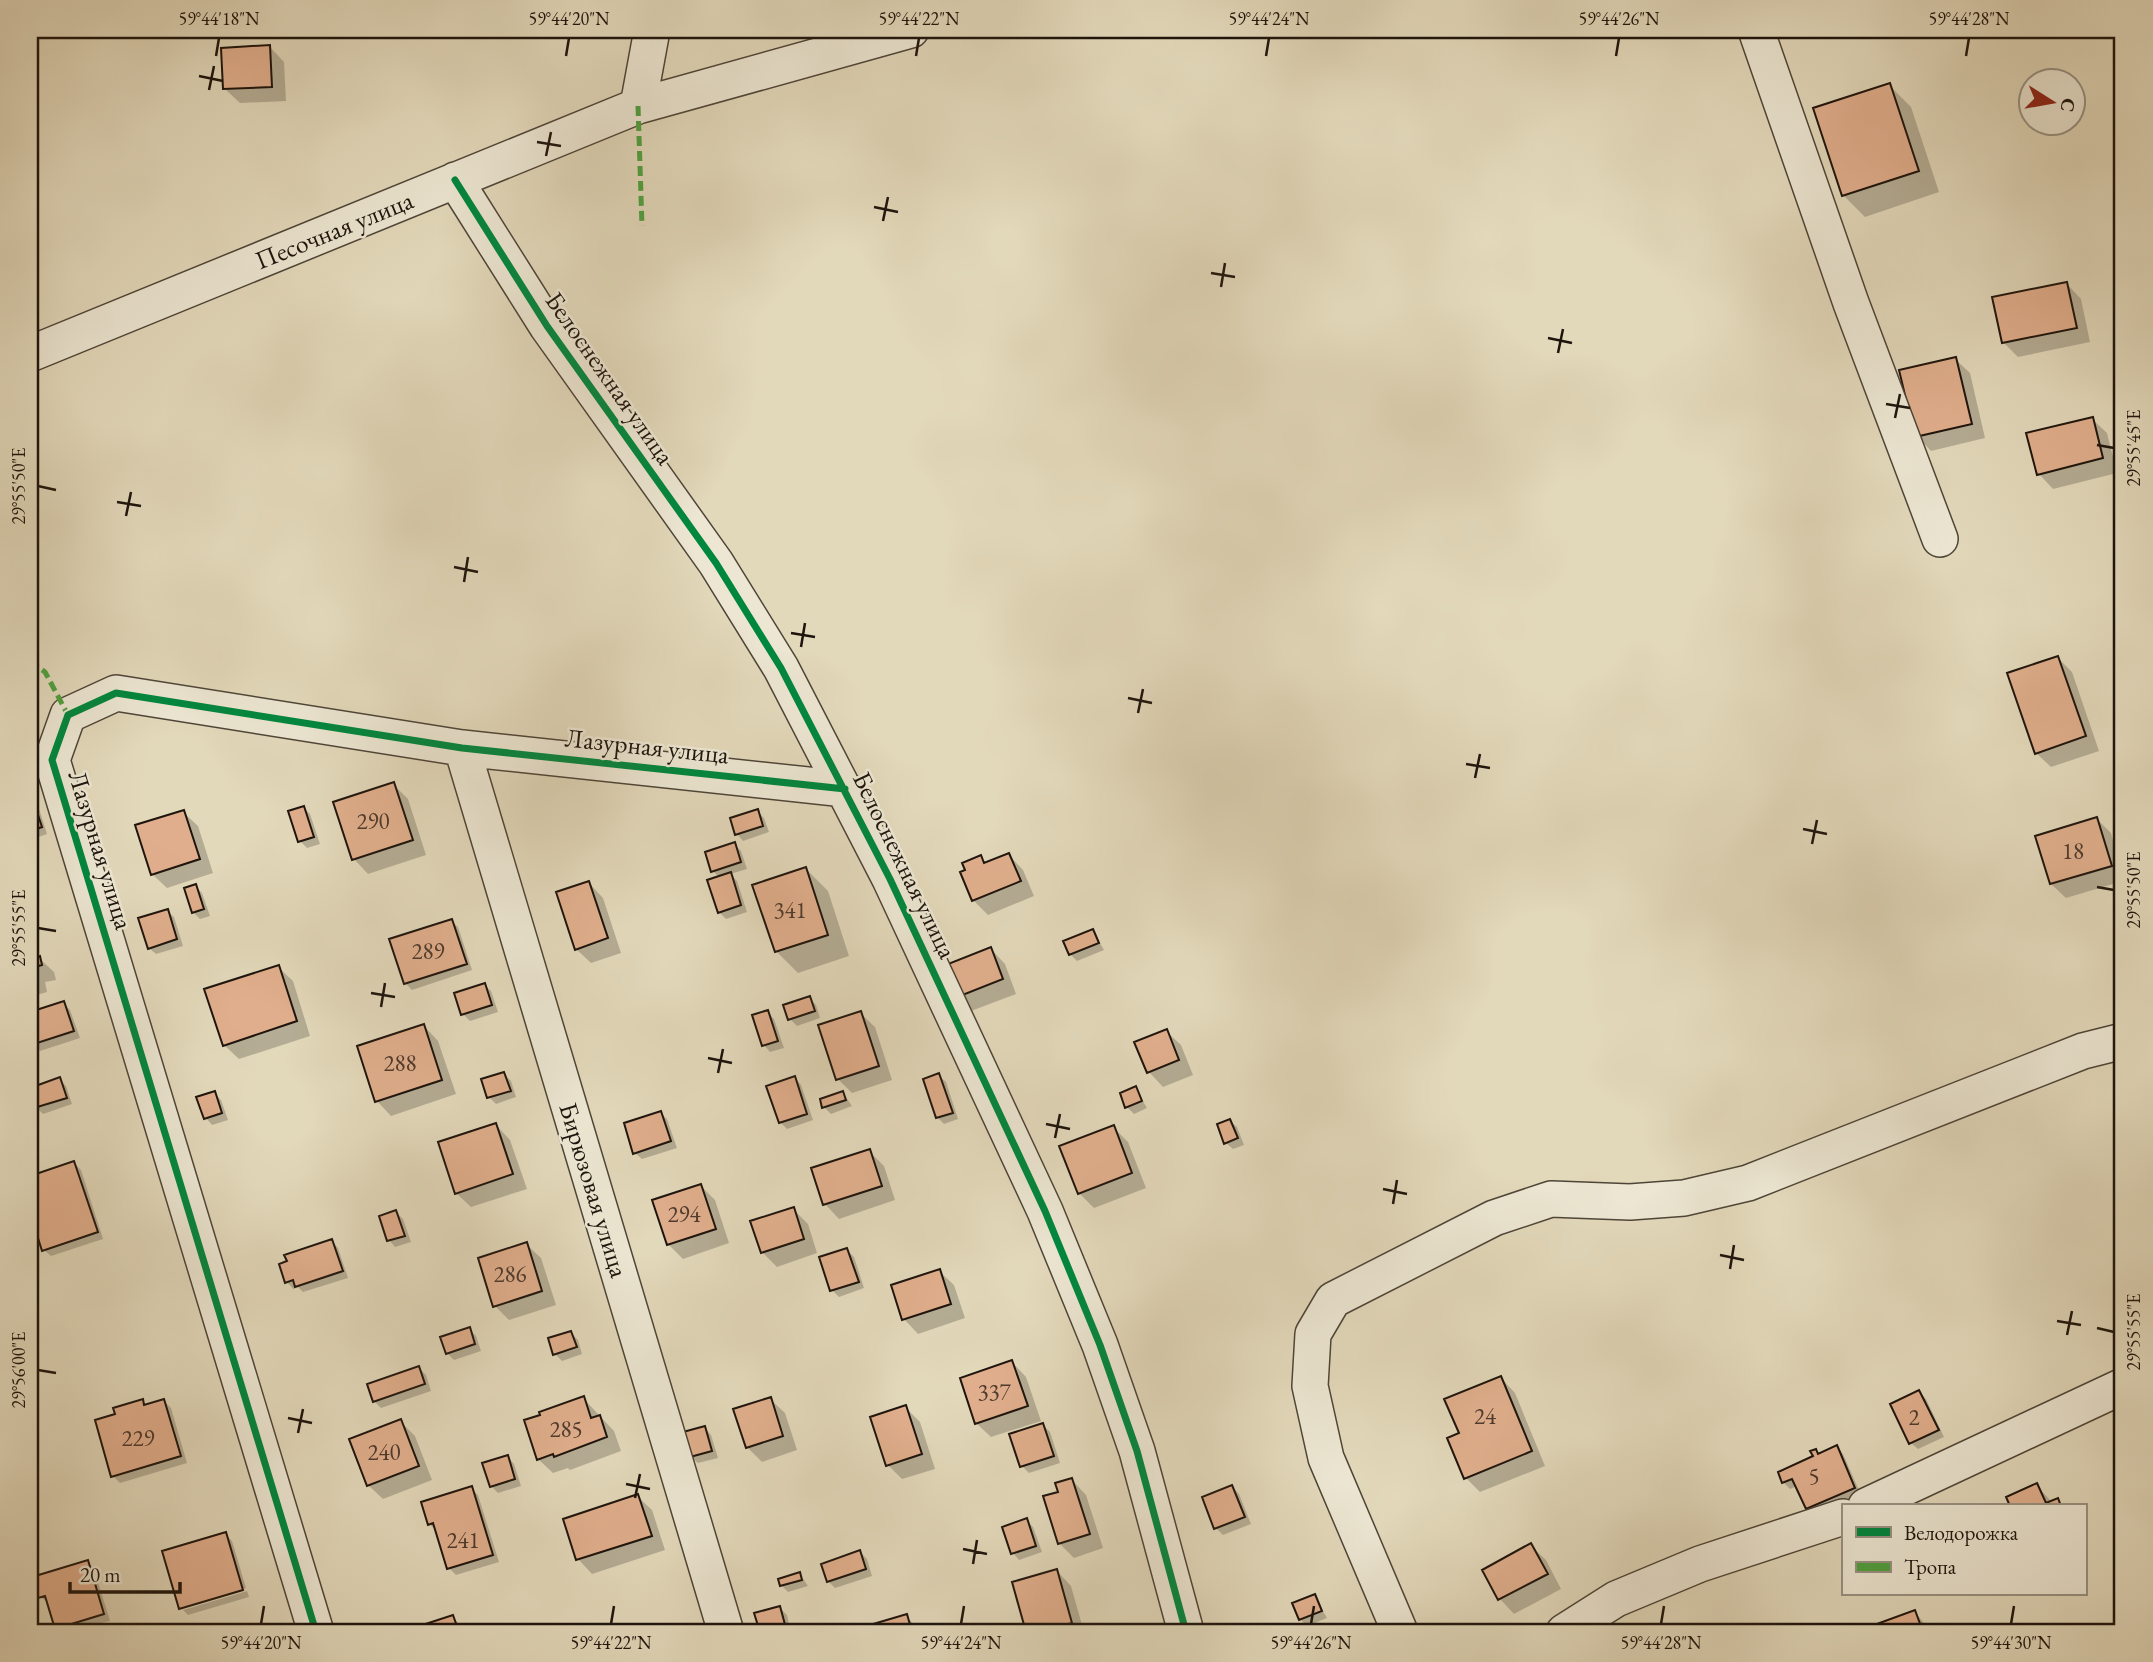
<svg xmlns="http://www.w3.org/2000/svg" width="2153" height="1662" font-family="'EB Garamond',serif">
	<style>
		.shadow { fill: #0003 }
		.building { fill: #e0ae8c; stroke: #1d140d; stroke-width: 2 }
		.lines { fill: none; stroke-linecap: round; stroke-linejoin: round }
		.minor-casing { stroke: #4e4538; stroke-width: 38 }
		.minor { stroke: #ece6d2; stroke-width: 35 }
		.quiet { stroke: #4fa03e; stroke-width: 5; stroke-dasharray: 10 5; stroke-linecap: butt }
		.cycleway-casing { stroke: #ece6d2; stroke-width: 11 }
		.cycleway { stroke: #00873e; stroke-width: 7 }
		.ticks { fill: none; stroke: #1d140d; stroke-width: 2.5 }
		.labels { text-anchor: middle; stroke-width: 5; stroke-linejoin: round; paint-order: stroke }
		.number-label { font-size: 23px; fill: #4e3a2d }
		.street-label { font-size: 26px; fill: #1d140d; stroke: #ece6d2 }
		.neatline { fill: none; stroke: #1d140d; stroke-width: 2.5 }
		.ticks-label { font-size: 18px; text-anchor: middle; fill: #1d140d }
	</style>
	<rect width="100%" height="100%" fill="#e2d8ba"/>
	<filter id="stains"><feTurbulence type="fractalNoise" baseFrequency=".00286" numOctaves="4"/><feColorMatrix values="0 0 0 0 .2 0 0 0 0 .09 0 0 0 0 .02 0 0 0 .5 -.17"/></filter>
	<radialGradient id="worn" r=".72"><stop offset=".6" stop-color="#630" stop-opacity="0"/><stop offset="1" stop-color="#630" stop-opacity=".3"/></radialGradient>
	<path class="shadow" d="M270,47L284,62L286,101L240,103L225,89Z
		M1889,85L1911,107L1939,192L1865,217L1843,195Z
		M2067,284L2081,299L2090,342L2018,357L2003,342Z
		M1955,359L1970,373L1985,438L1931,451L1917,436Z
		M2092,419L2107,433L2117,473L2053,489L2039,474Z
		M2058,658L2072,672L2099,751L2051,767L2036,753Z
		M393,784L408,799L426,855L368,874L354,859Z
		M30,789L34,793L47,834L30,840Z
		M304,808L310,814L320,844L307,848L300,841Z
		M757,811L764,818L769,832L743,841L737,834Z
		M183,812L198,826L213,873L167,888L152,874Z
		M2097,819L2111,833L2123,881L2066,898L2051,884Z
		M734,844L741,851L747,869L730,874L737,881L747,912L726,919L719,912L720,878L713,871Z
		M1009,855L1023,870L1034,896L988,915L973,900L981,857L987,864Z
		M806,869L828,891L849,956L798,973L776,951Z
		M589,883L603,898L621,953L591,963L576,949Z
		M195,886L202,893L210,916L200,919L193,912Z
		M167,911L174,917L183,946L156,954L149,948Z
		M451,921L458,927L472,970L412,990L405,983Z
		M1093,931L1104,950L1077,961L1070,954Z
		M991,949L1005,964L1016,994L971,1011L957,997Z
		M30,953L35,959L39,958L54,972L56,980L45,982L47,992L30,997Z
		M278,967L293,981L310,1036L239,1059L224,1045Z
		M485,985L491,991L498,1012L470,1021L463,1014Z
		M809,998L816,1005L820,1018L797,1026L790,1019Z
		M63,1003L70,1010L80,1038L40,1051L30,1035V1014Z
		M767,1012L774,1019L784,1048L770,1052L764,1045Z
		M860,1013L875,1027L892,1080L852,1093L838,1079Z
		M424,1026L438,1041L456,1094L391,1116L377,1101Z
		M1166,1031L1181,1045L1193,1075L1163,1087L1149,1072Z
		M504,1074L511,1081L516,1097L496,1104L489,1097Z
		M939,1076L946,1082L958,1119L944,1124L937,1117Z
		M795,1078L801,1085L813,1120L787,1129L780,1122Z
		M59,1079L66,1086L72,1104L43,1114L36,1107L30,1089Z
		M1135,1088L1147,1108L1134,1114L1127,1107Z
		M214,1093L221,1100L228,1120L212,1125L206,1118Z
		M843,1093L852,1106L831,1114L824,1107Z
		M30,1106L34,1119L30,1121Z
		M660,1113L667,1119L677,1148L642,1159L635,1153Z
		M1230,1121L1237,1127L1244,1145L1233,1149L1226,1143Z
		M496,1125L510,1140L527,1189L471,1207L456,1193Z
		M1113,1127L1128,1142L1146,1188L1094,1208L1079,1193Z
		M869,1151L884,1166L895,1200L839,1219L825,1204Z
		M74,1163L81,1170L103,1239L51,1256L44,1250L30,1206V1178Z
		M701,1186L715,1200L729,1243L683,1259L668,1244Z
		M793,1209L808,1224L817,1253L777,1267L762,1252Z
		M396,1212L403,1219L411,1242L395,1247L389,1240Z
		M332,1241L338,1248L348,1278L303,1292L298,1287L293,1289L287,1282Z
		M526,1244L541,1258L556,1305L509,1320L495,1306Z
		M847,1250L854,1257L864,1288L839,1297L832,1290Z
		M939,1271L954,1285L965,1318L918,1334L904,1319Z
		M469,1329L476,1336L481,1351L454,1360L447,1353Z
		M571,1333L578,1340L582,1354L562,1361L555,1354Z
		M1012,1362L1026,1377L1041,1421L991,1437L976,1423Z
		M419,1368L426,1375L431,1391L381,1408L374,1401Z
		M1501,1378L1515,1393L1545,1466L1480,1492L1466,1478Z
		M1919,1392L1926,1399L1944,1437L1918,1449L1911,1443Z
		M583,1398L614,1431L621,1451L570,1470L568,1468L553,1473L538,1459Z
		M770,1399L785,1413L797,1450L762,1462L747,1447Z
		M142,1401L147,1406L164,1401L171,1408L187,1463L120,1483L113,1476L117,1415Z
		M905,1407L920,1422L935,1469L902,1479L888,1465Z
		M400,1421L415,1436L432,1480L383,1499L368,1485Z
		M1043,1425L1050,1432L1060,1463L1029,1473L1022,1466Z
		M705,1428L711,1435L718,1458L698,1463L691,1457Z
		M1836,1447L1843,1454L1861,1495L1815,1515L1797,1486L1790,1489L1783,1482L1815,1457V1451L1820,1455Z
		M508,1457L514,1464L521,1486L498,1493L491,1486Z
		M1072,1480L1086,1495L1103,1548L1074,1558L1059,1543L1060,1493Z
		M2036,1485L2052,1502L2057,1500L2063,1506H2012L2008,1498Z
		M1232,1487L1239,1494L1251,1524L1223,1535L1216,1528Z
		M471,1488L478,1495L499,1562L456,1575L449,1568L436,1530L429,1524Z
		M637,1496L652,1510L665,1550L592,1574L578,1559L565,1520Z
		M1026,1520L1033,1527L1042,1552L1019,1560L1013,1553Z
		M225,1534L232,1541L246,1588L183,1607V1610L164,1552Z
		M1531,1546L1546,1560L1561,1589L1514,1614L1500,1599L1485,1571Z
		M860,1552L867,1559L872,1576L835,1588L828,1581Z
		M88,1562L94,1569L110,1621L61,1632L57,1628L49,1603L40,1597Z
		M1057,1571L1071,1586L1084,1632H1028L1014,1583Z
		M800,1574L808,1586L788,1592L781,1585Z
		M247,1591L249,1597L188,1615L183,1610Z
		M1314,1596L1327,1618L1307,1626L1300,1619Z
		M780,1608L787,1615L791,1632H761L757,1615Z
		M1915,1612L1931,1632H1860Z
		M906,1616L921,1632H866L865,1628Z
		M452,1617L467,1632H406Z"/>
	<path class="building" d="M270,45L272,87L223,89L221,48Z
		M1890,83L1919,171L1842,196L1813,108Z
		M2067,282L2077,328L2002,343L1992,297Z
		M1956,357L1972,424L1915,437L1899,370Z
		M2093,417L2103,458L2037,475L2026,433Z
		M2058,656L2086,736L2035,754L2007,673Z
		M394,782L413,840L352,860L333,802Z
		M30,791L42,827L30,831Z
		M304,806L314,837L298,842L288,811Z
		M758,809L763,826L735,835L730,818Z
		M184,810L200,859L151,875L135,825Z
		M2097,817L2112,866L2050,884L2035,836Z
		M735,842L741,862L711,872L705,852Z
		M1009,853L1021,881L972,901L960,872L965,870L962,863L981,855L984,863Z
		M806,867L828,935L775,952L752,885Z
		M731,872L741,905L718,913L707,880Z
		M589,881L608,938L575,950L556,892Z
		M196,884L204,909L192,913L184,888Z
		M168,909L177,939L148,949L138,918Z
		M452,919L467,964L404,984L389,939Z
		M1093,929L1099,943L1069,955L1063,941Z
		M991,947L1003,979L955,998L943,966Z
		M40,956L42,965L31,968L34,977L30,979V959Z
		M279,965L297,1021L223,1046L204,989Z
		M485,983L492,1005L461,1015L454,993Z
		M810,996L815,1011L788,1020L783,1005Z
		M64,1001L74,1031L31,1045L30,1012Z
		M768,1010L778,1041L762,1046L752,1015Z
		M861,1011L879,1066L836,1080L818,1025Z
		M424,1024L442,1080L375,1102L357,1046Z
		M1167,1029L1179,1060L1147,1073L1134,1042Z
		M504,1072L511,1091L487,1098L481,1079Z
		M939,1073L953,1113L936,1118L923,1079Z
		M795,1076L807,1114L779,1123L766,1086Z
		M60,1077L67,1098L34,1108L30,1088Z
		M1136,1086L1142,1101L1125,1108L1120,1093Z
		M215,1091L222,1113L204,1119L196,1097Z
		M843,1091L846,1100L822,1108L820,1099Z
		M661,1111L671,1141L633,1154L624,1123Z
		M1230,1119L1238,1138L1224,1144L1217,1124Z
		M496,1123L513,1174L455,1194L438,1142Z
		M1114,1125L1132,1173L1078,1194L1059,1146Z
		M870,1149L882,1186L823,1205L811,1168Z
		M74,1161L98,1232L42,1251L30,1212V1176Z
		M701,1184L716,1229L667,1245L652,1200Z
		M794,1207L804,1239L761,1253L750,1221Z
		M396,1210L405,1236L387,1241L379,1216Z
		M332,1239L343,1271L295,1287L293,1280L285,1283L279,1264L287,1261L284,1255Z
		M527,1242L542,1291L493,1307L478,1258Z
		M847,1248L859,1282L830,1291L819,1257Z
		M940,1269L951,1304L902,1320L891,1285Z
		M470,1327L475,1344L446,1354L440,1337Z
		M571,1331L577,1347L553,1355L548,1338Z
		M1012,1360L1028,1406L975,1424L960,1378Z
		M419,1366L425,1384L373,1402L367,1384Z
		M1501,1376L1532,1451L1464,1479L1447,1438L1459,1433L1444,1399Z
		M1919,1390L1939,1430L1909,1444L1890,1404Z
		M584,1396L591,1418L600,1415L607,1437L554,1457L553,1454L537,1460L524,1420L540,1415L539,1412Z
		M771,1397L783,1436L746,1448L733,1409Z
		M143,1399L144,1405L164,1399L181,1456L111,1477L95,1420L115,1414L113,1408Z
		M906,1405L922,1454L886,1466L870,1417Z
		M401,1419L419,1466L367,1486L349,1439Z
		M1043,1423L1054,1456L1020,1467L1009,1434Z
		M705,1426L712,1451L690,1457L683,1432Z
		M1837,1445L1855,1488L1806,1509L1792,1479L1782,1483L1778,1472L1813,1456L1810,1451L1816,1449L1818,1454Z
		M508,1455L515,1479L490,1487L482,1463Z
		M1072,1478L1090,1534L1058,1544L1043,1496L1058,1492L1055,1483Z
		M2037,1483L2046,1503L2058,1498L2061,1506H2010L2006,1497Z
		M1232,1485L1245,1517L1214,1529L1202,1497Z
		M472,1486L493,1555L447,1569L433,1523L428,1525L421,1502Z
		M638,1494L652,1536L576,1560L563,1519Z
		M1027,1518L1036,1546L1011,1554L1002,1527Z
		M226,1532L243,1590L179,1609L162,1551Z
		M1531,1543L1548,1574L1498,1600L1482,1570Z
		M860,1550L866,1569L827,1582L821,1564Z
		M88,1560L104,1614L55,1629L45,1596L38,1598L32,1577Z
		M1057,1569L1072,1623L1039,1632H1026L1012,1582Z
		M800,1572L802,1580L780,1586L778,1579Z
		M1315,1594L1322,1611L1299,1620L1292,1603Z
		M780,1606L787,1632H760L754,1613Z
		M1915,1610L1923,1632H1855Z
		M907,1614L912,1632H864L863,1627Z
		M453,1615L459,1632H401Z"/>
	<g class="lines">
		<defs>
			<path id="minor" d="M1756,30L1851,303L1940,539
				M638,106L652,30
				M455,180L547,326L716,563L781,668L890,879L1045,1211L1100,1345L1137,1451L1186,1632
				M30,354L638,106L911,30
				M462,748L726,1632
				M1866,1506L2123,1386
				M316,1632L52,760L68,715L116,693L462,748L845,789
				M1400,1632L1326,1458L1310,1386L1313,1334L1333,1300L1494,1218L1551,1199L1630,1202L1684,1198L1748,1183L2083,1051L2123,1041
				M1564,1632L1616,1599L1700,1564L1843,1517"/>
		</defs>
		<use href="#minor" class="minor-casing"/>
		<use href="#minor" class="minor"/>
		<path class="quiet" d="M638,106L642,226
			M30,661L45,672L68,715"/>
		<defs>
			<path id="cycleway" d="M455,180L547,326L716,563L781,668L890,879L1045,1211L1100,1345L1137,1451L1186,1632
				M316,1632L52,760L68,715L116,693L462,748L845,789"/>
		</defs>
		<use href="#cycleway" class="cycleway-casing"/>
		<use href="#cycleway" class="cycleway"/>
	</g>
	<path class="ticks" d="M216,56L219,38M566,56L569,38M916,56L919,38M1266,56L1269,38M1616,56L1619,38M1966,56L1969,38M199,76L223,81M209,90L214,66M537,142L561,146M546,156L551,132M874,207L898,212M883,221L888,197M1211,273L1235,277M1221,287L1225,263M1548,338L1572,343M1558,353L1563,329M1886,404L1910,408M1895,418L1900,394M2097,445L2114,448M38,486L56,490M117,502L141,506M126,516L131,492M454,567L478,572M464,582L468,557M791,633L815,637M801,647L805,623M1128,698L1152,703M1138,713L1143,689M1466,764L1490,768M1475,778L1480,754M1803,829L1827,834M1812,844L1817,820M2097,887L2114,890M38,928L56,931M371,993L395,997M381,1007L385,983M708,1058L732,1063M718,1073L723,1049M1046,1124L1070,1129M1055,1138L1060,1114M1383,1189L1407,1194M1393,1204L1397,1180M1720,1255L1744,1260M1730,1269L1734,1245M2057,1321L2081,1325M2097,1328L2114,1332M2067,1335L2072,1311M38,1370L56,1373M288,1418L312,1423M298,1433L303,1409M626,1484L650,1489M635,1498L640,1474M963,1549L987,1554M973,1564L977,1540M261,1624L264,1606M611,1624L614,1606M961,1624L964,1606M1311,1624L1314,1606M1661,1624L1664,1606M2011,1624L2014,1606"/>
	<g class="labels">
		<g class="number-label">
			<text x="373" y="829">290</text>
			<text x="2073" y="859">18</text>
			<text x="790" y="918">341</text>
			<text x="428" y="959">289</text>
			<text x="400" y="1071">288</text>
			<text x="684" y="1222">294</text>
			<text x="510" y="1282">286</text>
			<text x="994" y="1400">337</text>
			<text x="1485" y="1424">24</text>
			<text x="1914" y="1425">2</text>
			<text x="566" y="1437">285</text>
			<text x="138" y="1446">229</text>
			<text x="384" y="1460">240</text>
			<text x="1814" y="1484">5</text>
			<text x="463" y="1548">241</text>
		</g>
		<g class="street-label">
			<text transform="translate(334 230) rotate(-22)" y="9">Песочная улица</text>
			<text transform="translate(610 378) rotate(55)" y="9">Белоснежная улица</text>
			<text transform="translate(647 746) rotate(6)" y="9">Лазурная улица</text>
			<text transform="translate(101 850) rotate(73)" y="9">Лазурная улица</text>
			<text transform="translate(905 865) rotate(64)" y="9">Белоснежная улица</text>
			<text transform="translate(594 1190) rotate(73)" y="9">Бирюзовая улица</text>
		</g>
	</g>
	<rect width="2153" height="1662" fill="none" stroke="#e2d8ba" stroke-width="77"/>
	<rect x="1842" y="1504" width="245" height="91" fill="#ece6d2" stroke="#999283" stroke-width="2"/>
	<rect x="1856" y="1527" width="35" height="10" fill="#00873e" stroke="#999283" stroke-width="2"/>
	<text x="1904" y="1540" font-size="21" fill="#1d140d">Велодорожка</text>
	<rect x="1856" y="1562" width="35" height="10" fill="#4fa03e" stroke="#999283" stroke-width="2"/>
	<text x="1904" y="1574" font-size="21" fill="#1d140d">Тропа</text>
	<g transform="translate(2052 102) rotate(101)"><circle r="33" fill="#ece6d2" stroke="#999283" stroke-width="2"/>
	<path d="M0-5L12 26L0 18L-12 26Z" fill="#8f2418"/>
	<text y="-10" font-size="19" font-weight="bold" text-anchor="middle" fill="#1d140d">С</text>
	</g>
	<path d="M70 1582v10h110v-10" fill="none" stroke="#1d140d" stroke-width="3.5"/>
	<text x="80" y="1582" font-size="21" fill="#1d140d" stroke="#ece6d2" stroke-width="5" paint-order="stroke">20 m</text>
	<rect x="38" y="38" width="2076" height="1586" class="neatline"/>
	<g class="ticks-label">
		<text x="219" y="25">59°44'18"N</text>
		<text x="569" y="25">59°44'20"N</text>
		<text x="919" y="25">59°44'22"N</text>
		<text x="1269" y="25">59°44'24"N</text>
		<text x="1619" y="25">59°44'26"N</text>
		<text x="1969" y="25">59°44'28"N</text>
		<text transform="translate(2134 448) rotate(-90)" y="6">29°55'45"E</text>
		<text transform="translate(19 486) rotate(-90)" y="6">29°55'50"E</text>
		<text transform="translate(2134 890) rotate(-90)" y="6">29°55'50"E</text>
		<text transform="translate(19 928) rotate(-90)" y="6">29°55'55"E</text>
		<text transform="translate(2134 1332) rotate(-90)" y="6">29°55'55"E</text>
		<text transform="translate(19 1370) rotate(-90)" y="6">29°56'00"E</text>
		<text x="261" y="1649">59°44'20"N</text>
		<text x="611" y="1649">59°44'22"N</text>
		<text x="961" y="1649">59°44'24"N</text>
		<text x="1311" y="1649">59°44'26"N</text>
		<text x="1661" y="1649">59°44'28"N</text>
		<text x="2011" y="1649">59°44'30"N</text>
	</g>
	<rect width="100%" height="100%" filter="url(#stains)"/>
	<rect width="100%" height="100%" fill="url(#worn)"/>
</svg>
